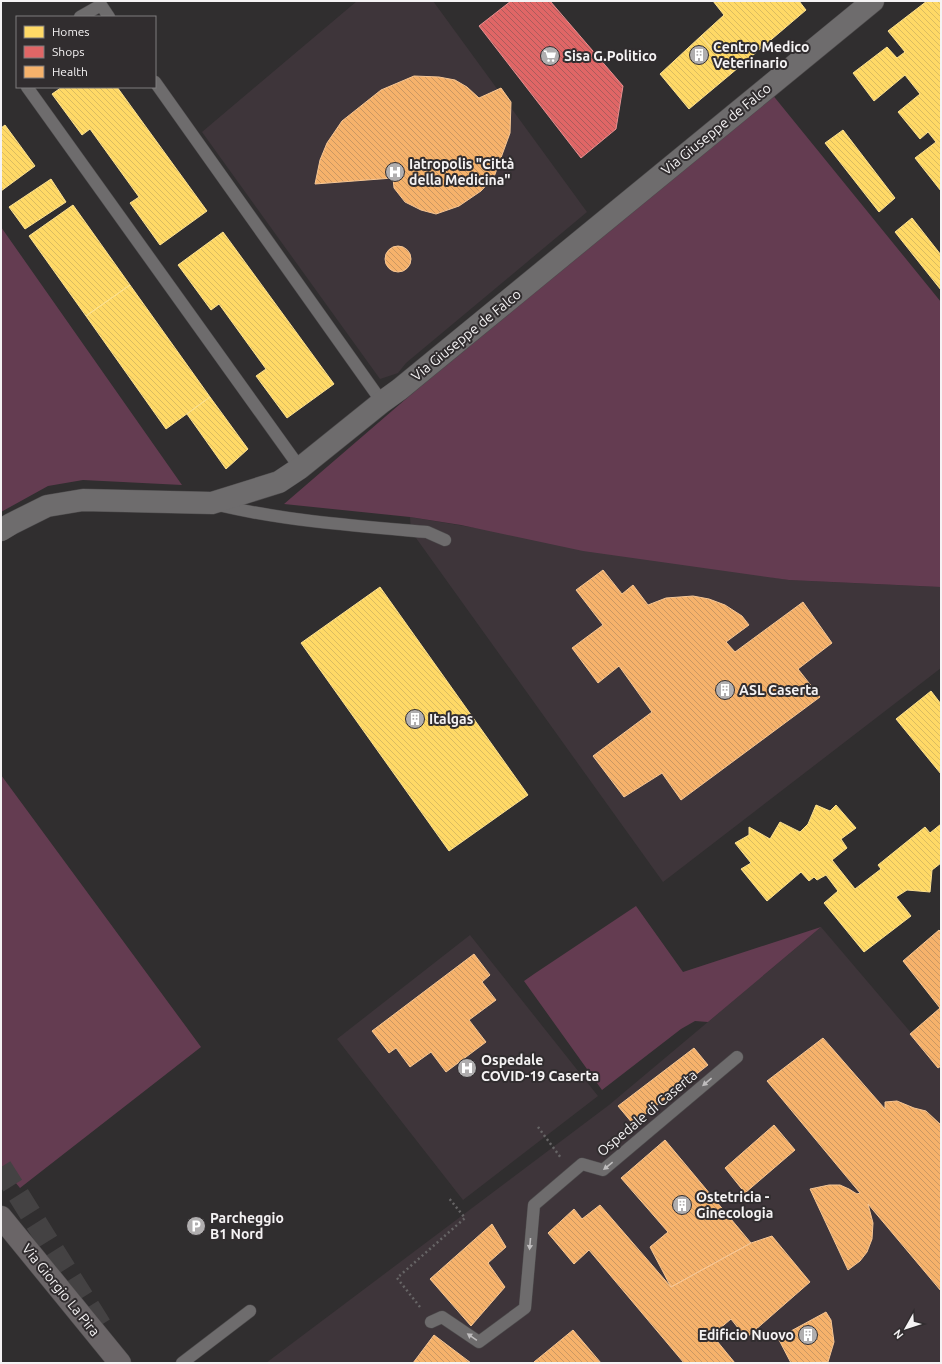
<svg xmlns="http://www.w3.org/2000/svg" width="942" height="1364" font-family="Ubuntu,sans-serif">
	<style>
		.built { fill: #3e353a }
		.grass { fill: #643c51 }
		.homes { fill: url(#homes-back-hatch); stroke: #fce191 }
		.shops { fill: url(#shops-back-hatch); stroke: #e69091 }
		.health { fill: url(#health-back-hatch); stroke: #f6c694 }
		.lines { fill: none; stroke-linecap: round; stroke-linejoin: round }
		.highway-tunnel { stroke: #444243; stroke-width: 22; stroke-dasharray: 22 11; stroke-linecap: butt }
		.lane-casing { stroke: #4d4b4c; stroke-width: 13 }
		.street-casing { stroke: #4d4b4c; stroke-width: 23 }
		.secondary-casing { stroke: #4d4b4c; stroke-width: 23 }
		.path { stroke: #676566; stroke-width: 2.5; stroke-dasharray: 2 3; stroke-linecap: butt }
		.lane { stroke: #6e6c6d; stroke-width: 12 }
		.street { stroke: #6e6c6d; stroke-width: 22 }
		.secondary { stroke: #6a6567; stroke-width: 22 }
		.oneway { fill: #bfbdbe }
		.labels { text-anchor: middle; stroke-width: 4; stroke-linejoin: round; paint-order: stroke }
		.poi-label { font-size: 14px; font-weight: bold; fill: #f5f3f4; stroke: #312d2f; text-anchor: start }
		.street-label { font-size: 14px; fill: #f5f3f4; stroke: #312d2f }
	</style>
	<defs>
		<pattern id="homes-back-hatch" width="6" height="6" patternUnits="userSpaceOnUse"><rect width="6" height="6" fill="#ffd966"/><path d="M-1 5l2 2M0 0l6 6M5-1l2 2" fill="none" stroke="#dbbc60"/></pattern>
		<pattern id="shops-back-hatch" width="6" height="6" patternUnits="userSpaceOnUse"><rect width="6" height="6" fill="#e06666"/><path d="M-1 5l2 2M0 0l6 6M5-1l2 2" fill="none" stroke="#ac5c5c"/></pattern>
		<pattern id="health-back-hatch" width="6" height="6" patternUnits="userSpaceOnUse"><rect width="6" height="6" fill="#f6b26b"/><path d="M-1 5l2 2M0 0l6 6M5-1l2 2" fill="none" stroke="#cb9862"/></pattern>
	</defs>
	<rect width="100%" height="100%" fill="#302e2f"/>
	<path class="built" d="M357,1H433L587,212L406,363L398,373L380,379L202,132Z
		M410,517L789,580L941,587V668L663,882L411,531Z
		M821,927L941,1068V1363H266L609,1105Z
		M470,935L598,1096L463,1200L337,1039Z"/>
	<path class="grass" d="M767,88L941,302V587L789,580L583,551L461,525L410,517L284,504Z
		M1,227L182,485L83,480L48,486L1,512Z
		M1,775L201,1047L20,1188L1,1165Z
		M636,906L683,972L821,927L708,1022L695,1021L681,1029L602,1090L524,981L534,974Z"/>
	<path class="homes" d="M713,1H799L806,10L732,73L701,36L724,15Z
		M927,1H941V191L915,158L936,142L928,132L920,139L898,112L920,94L905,75L874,101L853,73L887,47L897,58L905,52L888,31Z
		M701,36L732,73L689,109L660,74Z
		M62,87H117L207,211L160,245L130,203L139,197L90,129L82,135L52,94Z
		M5,125L35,166L1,191V128Z
		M843,130L895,198L879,212L825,143Z
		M51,179L66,202L25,229L9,207Z
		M73,205L130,285L86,316L29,236Z
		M912,218L941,255V290L895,232Z
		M223,232L334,384L287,418L256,376L266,369L219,304L211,310L178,265Z
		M130,285L210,397L166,429L86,316Z
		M210,397L248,449L226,469L187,414Z
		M380,587L528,795L449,851L301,643Z
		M931,691L941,704V774L896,719Z
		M816,805L830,811L836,805L856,828L841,839L847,848L832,860L855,889L881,869L878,865L925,827L930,833L941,824V863L932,870L930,892L907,890L896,897L911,916L864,952L824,903L838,891L826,875L817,880L814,877L809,881L801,872L767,901L741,869L751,863L735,843L749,835V827L770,839L780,822L800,832L808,824Z"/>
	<path class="shops" d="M511,1H550L623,86L616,129L581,158L479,26Z"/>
	<path class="health" d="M414,76L439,77L455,80L467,87L479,98L501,88L511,102L510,133L494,177L481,191L459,206L436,214L421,210L405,202L394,188L393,178L315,184L320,160L327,143L342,121L381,90Z
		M385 259a13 13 0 1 1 26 0a13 13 0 1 1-26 0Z
		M603,570L622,594L633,585L648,605L666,598L693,596L709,599L725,605L742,616L749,625L726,642L735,652L803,602L832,643L798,669L820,697L681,800L662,773L624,797L593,756L652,712L619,666L598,683L572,648L603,625L576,590Z
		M939,930L941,932V1066L938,1068L910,1034L940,1008L903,961Z
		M474,954L490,975L482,982L496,1000L469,1020L486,1042L446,1072L431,1052L410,1067L396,1048L389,1053L372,1031Z
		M823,1038L885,1109V1102L897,1101L914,1108L926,1111L941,1125V1291L868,1204L873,1223L872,1239L867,1252L860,1261L848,1270L810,1189L829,1185H840L849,1189L857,1194L860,1193L767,1081Z
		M694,1048L708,1065L633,1124L618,1106Z
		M774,1125L795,1150L745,1193L725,1168Z
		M665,1140L751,1243L671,1287L650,1247L668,1232L621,1178Z
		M600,1205L671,1287L751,1243L772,1236L810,1282L746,1338L731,1319L712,1335L735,1363H684L589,1250L574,1264L548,1233L574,1209L582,1219Z
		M492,1224L506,1247L488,1263L505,1287L471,1326L430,1279Z
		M826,1312L831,1320L834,1342L828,1362L791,1363L778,1338Z
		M573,1330L601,1363H535L534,1362Z
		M434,1335L471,1363H413Z"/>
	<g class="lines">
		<path class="highway-tunnel" d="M1,1167L106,1334"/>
		<defs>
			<path id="lane" d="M80,17L101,5L109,17
				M155,82L382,402
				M27,87L300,468
				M218,505C286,521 357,526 427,532L445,540
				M431,1322L442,1317L479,1342L525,1308L534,1205L582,1164L603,1170L737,1057
				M182,1363L250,1311"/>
			<path id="street" d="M1,530L11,524L47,506L83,500L212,503L279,482L300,468L382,402L400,389L873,1"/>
			<path id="secondary" d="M1,1217L120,1363"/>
		</defs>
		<use href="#lane" class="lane-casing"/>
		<use href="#street" class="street-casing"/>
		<use href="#secondary" class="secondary-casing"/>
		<path class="path" d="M538,1127L561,1158
			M420,1307L397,1278L465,1218L448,1197"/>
		<use href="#lane" class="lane"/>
		<use href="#street" class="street"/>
		<use href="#secondary" class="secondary"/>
	</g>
	<defs><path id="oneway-solid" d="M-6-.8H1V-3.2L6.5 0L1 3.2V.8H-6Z"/></defs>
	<g class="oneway">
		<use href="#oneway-solid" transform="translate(707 1082) rotate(140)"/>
		<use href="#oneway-solid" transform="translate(608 1166) rotate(141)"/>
		<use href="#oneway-solid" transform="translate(530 1244) rotate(95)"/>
		<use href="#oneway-solid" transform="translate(472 1337) rotate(-145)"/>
	</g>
	<defs>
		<symbol id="building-disc" viewBox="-11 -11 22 22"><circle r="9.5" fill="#b0aeaf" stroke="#312d2f"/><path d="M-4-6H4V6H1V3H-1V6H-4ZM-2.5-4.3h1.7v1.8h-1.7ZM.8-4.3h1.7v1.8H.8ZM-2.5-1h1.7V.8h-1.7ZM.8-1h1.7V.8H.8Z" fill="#fff"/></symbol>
		<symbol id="supermarket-disc" viewBox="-11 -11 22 22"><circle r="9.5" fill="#b0aeaf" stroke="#312d2f"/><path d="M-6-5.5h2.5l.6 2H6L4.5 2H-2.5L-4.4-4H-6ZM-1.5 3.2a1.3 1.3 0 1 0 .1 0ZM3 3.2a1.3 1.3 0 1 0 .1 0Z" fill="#fff"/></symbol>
		<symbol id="hospital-disc" viewBox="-11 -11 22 22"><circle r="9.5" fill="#b0aeaf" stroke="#312d2f"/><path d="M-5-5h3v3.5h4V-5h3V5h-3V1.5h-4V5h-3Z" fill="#fff"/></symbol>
		<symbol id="parking-disc" viewBox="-11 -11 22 22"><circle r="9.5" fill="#b0aeaf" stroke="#312d2f"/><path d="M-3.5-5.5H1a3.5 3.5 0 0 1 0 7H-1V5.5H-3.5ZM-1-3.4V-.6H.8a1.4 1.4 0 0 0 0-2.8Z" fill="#fff"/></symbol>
	</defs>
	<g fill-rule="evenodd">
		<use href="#building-disc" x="688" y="44" width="22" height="22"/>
		<use href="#supermarket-disc" x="539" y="45" width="22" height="22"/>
		<use href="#hospital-disc" x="384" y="161" width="22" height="22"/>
		<use href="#building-disc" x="714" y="679" width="22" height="22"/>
		<use href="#building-disc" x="404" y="708" width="22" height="22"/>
		<use href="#hospital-disc" x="456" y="1057" width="22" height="22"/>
		<use href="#building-disc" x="671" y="1194" width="22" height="22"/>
		<use href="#parking-disc" x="185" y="1215" width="22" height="22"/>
		<use href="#building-disc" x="797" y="1324" width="22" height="22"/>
	</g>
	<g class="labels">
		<g class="poi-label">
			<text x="713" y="52">Centro Medico<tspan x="713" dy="16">Veterinario</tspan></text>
			<text x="564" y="61">Sisa G.Politico</text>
			<text x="409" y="169">Iatropolis "Città<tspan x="409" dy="16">della Medicina"</tspan></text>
			<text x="739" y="695">ASL Caserta</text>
			<text x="429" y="724">Italgas</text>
			<text x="481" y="1065">Ospedale<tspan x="481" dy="16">COVID-19 Caserta</tspan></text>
			<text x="696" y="1202">Ostetricia -<tspan x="696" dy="16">Ginecologia</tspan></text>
			<text x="210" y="1223">Parcheggio<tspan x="210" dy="16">B1 Nord</tspan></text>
			<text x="794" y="1340" text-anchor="end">Edificio Nuovo</text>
		</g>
		<g class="street-label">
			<text transform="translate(716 129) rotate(-39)" y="5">Via Giuseppe de Falco</text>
			<text transform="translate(466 335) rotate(-39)" y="5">Via Giuseppe de Falco</text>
			<text transform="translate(647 1113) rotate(-40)" y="5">Ospedale di Caserta</text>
			<text transform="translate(61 1290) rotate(51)" y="5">Via Giorgio La Pira</text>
		</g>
	</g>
	<rect width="942" height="1364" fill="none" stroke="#f5f3f4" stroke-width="4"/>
	<rect x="16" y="16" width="140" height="72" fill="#312d2f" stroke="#7f7c7e"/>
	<rect x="24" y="26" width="20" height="12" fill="#ffd966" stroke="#7f7c7e"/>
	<text x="52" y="36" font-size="12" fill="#f5f3f4">Homes</text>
	<rect x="24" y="46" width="20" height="12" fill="#e06666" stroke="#7f7c7e"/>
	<text x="52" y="56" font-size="12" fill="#f5f3f4">Shops</text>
	<rect x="24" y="66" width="20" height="12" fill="#f6b26b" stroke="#7f7c7e"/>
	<text x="52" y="76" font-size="12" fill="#f5f3f4">Health</text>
	<g transform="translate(906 1328) rotate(231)" stroke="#312d2f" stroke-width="3" paint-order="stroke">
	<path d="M0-3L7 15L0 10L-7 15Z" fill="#f5f3f4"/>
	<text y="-6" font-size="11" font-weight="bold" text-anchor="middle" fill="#f5f3f4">N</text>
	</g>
</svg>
